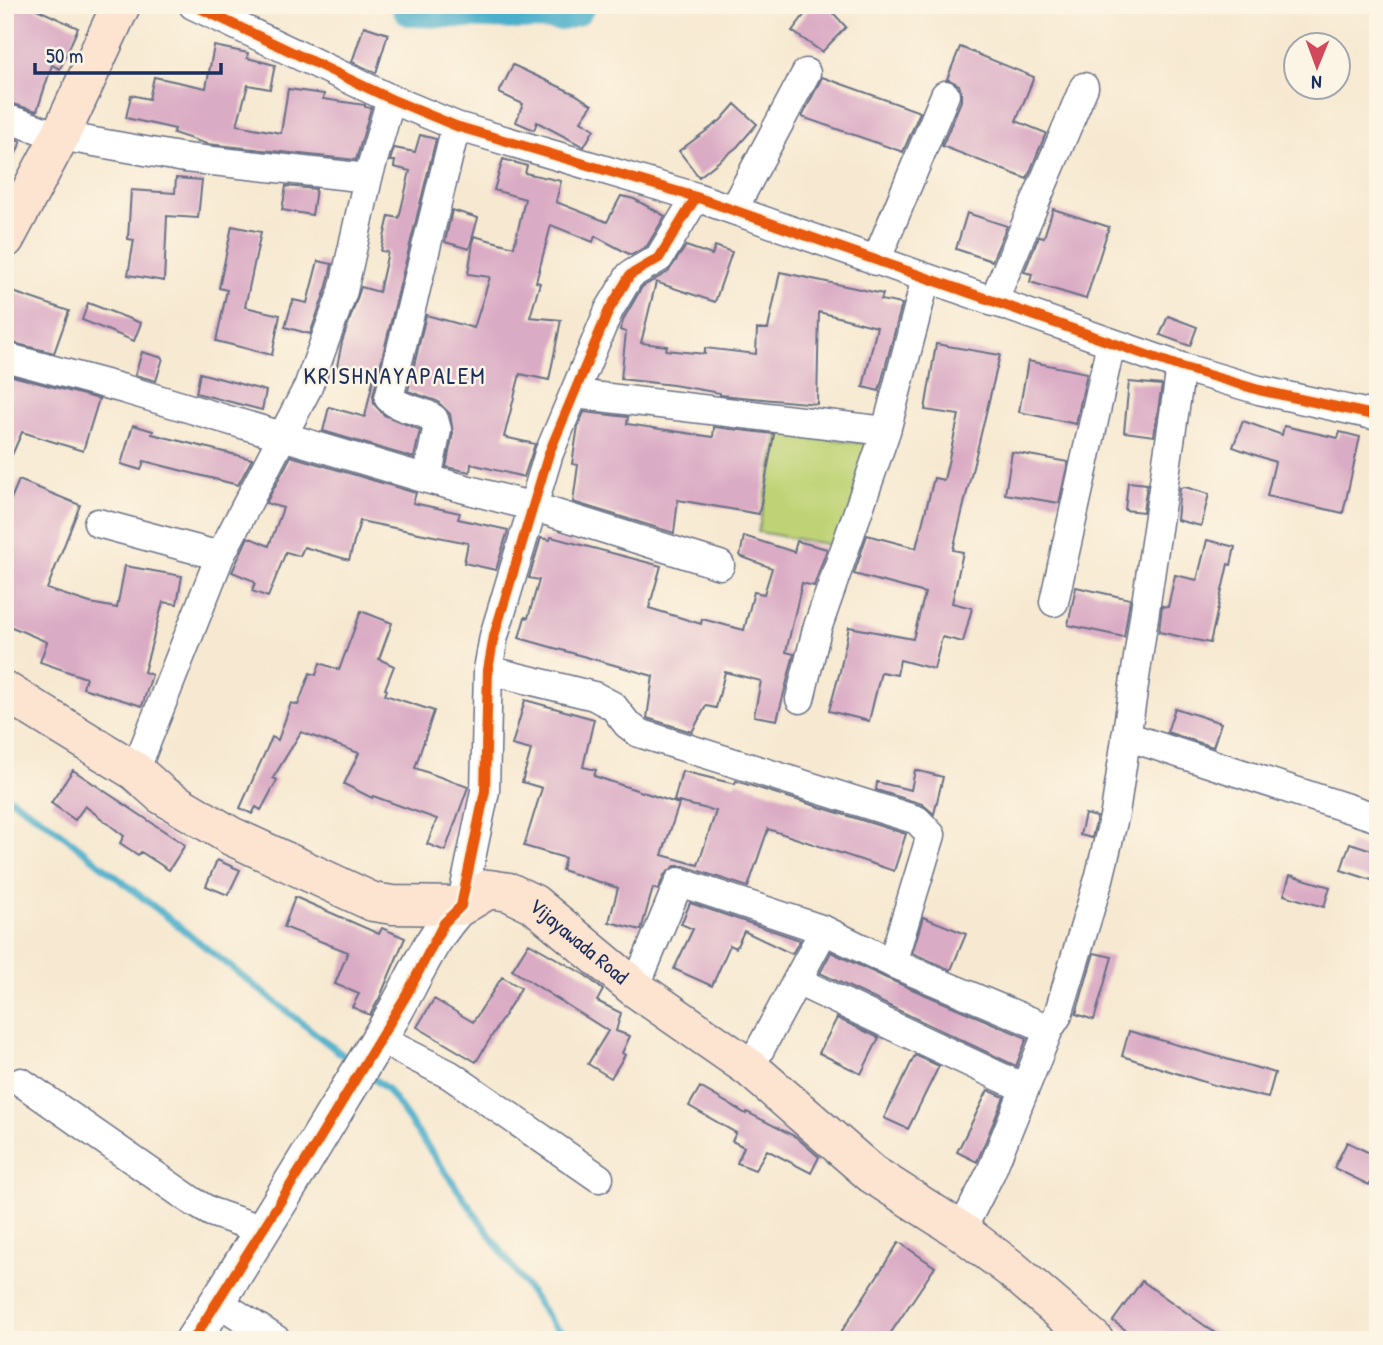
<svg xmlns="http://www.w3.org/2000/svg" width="1383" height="1345" font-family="'Patrick Hand',sans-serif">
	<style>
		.green { fill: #bfd376; stroke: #6d816a; stroke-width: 2 }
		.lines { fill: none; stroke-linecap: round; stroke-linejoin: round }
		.stream { stroke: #4bafcb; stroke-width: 7 }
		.river { stroke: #4bafcb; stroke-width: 44 }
		.building { fill: #daabc4 }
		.minor-casing { stroke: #687086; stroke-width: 31 }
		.tertiary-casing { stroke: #687086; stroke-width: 38 }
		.secondary-casing { stroke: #687086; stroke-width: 41 }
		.minor { stroke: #fff; stroke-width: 28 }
		.tertiary { stroke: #fff; stroke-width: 35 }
		.secondary { stroke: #fde4d1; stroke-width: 38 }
		.cycleway-casing { stroke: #fcf5e5; stroke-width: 15 }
		.cycleway { stroke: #e8590c; stroke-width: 10 }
		.labels { text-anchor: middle; stroke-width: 5; stroke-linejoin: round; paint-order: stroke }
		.street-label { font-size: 21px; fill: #1b2f5e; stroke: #fcf5e5 }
		.quarter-label { font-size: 24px; letter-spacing: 2px; fill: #1b2f5e; stroke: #fcf5e5 }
	</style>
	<rect width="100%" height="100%" fill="#fcf5e5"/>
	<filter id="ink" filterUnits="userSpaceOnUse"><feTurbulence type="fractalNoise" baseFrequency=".0143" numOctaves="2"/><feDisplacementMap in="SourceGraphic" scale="14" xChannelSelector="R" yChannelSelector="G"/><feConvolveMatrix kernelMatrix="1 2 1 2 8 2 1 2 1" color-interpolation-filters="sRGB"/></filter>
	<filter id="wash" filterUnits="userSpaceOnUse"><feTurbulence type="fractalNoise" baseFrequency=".00686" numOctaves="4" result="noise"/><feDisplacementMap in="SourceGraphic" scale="28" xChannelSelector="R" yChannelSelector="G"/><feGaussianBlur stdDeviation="1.57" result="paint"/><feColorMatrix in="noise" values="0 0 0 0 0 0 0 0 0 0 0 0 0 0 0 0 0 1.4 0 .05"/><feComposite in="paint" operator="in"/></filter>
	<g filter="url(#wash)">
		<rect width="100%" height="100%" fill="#f7e9d1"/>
		<path class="green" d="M779,432L867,444L842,547L758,532Z"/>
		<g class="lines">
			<path class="stream" d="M5,795L49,824L354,1064
				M369,1075L387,1089L554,1326L573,1340"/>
			<path class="river" d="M413,5L561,9L573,5"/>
		</g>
		<g id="blocks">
			<path class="building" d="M15,5H28L78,28L60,69L52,65L37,111L5,102V27Z
				M812,5H826L846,27L822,52L792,31Z
				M364,26L388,34L376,73L352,62Z
				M214,46L248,53L247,58L275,65L270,89L248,85L237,125L281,133L288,89L324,94L323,99L365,105V107L371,108L356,160L207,144L173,133L175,129L126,118L131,95L149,99L154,77L206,88Z
				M960,47L1034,77L1016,121L1046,133L1027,179L942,146L961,101V92L959,85L947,79Z
				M513,65L575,94L592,105L581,121L594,129L584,147L537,122L534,130L516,122L523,104L499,93Z
				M822,77L920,112L903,152L802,117Z
				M735,104L757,124L737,147L699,177L679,151L721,120Z
				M420,135L436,139L373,395L374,404L384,415L420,430L414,458L323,431L329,407L365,417L373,380L336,371L342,342L361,287L379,292L388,252L381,251L389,216L399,218L410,171L394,167L395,161H390L394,148L415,152Z
				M5,136L21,141L6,179L5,178Z
				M503,159L527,166L525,173L561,181L556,202L607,222L621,196L634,199L665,216L647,246L631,255L595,236L593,242L551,225L536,282L540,283L530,317L561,320L549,380L520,374L504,437L535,444L524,477L471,464L470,472L446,467L453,433L450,414L437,401L408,391L426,315L474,328L490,277L468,274L474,236L514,247L525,199L494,190Z
				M176,178L202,180L198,218L167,216L164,281L128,275L134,240L128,239L131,190L175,193Z
				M286,186L316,189L312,215L282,210Z
				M1053,209L1109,227L1086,299L1030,282L1032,274L1024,272L1039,236L1044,237Z
				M452,210L478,218L469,249L445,242Z
				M967,213L1007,226L992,261L956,249Z
				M232,226L261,232L245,307L280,315L272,355L216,341L227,290L219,288Z
				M686,246L712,255L715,246L732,252L715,302L656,282L641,343L667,346L666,350L705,354V348L756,354L757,329H768L780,272L883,294L881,300L902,304L879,391L863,387L877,327L819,312L817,404L720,395V393L673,385L621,379L626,332L620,330L624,318L642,287L668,272Z
				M318,261L332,264L327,286L310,334L285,327L293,300L307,303Z
				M13,292L69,311L54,353L5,341V315Z
				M88,303L141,323L134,341L82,320Z
				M1168,316L1197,327L1190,346L1160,335Z
				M936,344L1000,355L953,550L963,552L952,603L972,608L963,642L942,637L934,669L900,660L897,675L881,672L869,721L829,711L840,671L849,627L913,639L925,593L854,574L867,535L916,548L934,478L944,480L959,415L925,410Z
				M142,352L163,358L156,381L135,375Z
				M1028,361L1087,373L1076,424L1019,412Z
				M200,373L266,391L262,410L196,393Z
				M5,374L99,399L83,451L22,432L5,471Z
				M1129,382L1162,385L1154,436L1124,432Z
				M584,412L628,417L627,424L713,437L714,427L774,434L759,514L678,500L674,533L573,502L578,465L572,464L578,426Z
				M1243,421L1282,435L1284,426L1338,438L1340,432L1360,437L1343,513L1267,496L1275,462L1233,447Z
				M133,425L153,431L152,434L252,459L238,485L144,461L141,470L121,464Z
				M1012,452L1068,462L1059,503L1005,494Z
				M291,456L416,493L413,503L460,513L458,519L508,530L496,570L464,563L468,543L360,521L349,560L304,547L300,556L286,552L268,597L252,591L255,583L252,580L232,572L248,537L269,546L283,508L266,503Z
				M19,480L80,505L47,589L90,603L117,608L125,566L182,576L177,604L163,602L144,672L152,675L142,706L83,688L86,678L40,662L47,642L5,624V513Z
				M1128,482L1147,484L1143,512L1125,510Z
				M1185,487L1209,494L1201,526L1177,520L1180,488Z
				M744,536L794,552L797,541L827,549L814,586L802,583L786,652L794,654L777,720L754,716L761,681L725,672L716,708L706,706L692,732L647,718L653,676L519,638L525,617L528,618L539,580L529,578L541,538L550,540L551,537L661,566L649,608L701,624L702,619L744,630L754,592L764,594L772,568L740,556Z
				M1207,540L1235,547L1231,565L1228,564L1210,643L1159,632L1162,606L1168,607L1175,575L1197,580Z
				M1076,587L1130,599L1124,637L1068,625Z
				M361,611L392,623L379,659L394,666L385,689L387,690L385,695L434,711L415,768L468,787L445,851L427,844L437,819L373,796L372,798L344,784L359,753L301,732L273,778L277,780L261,810L256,807L252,814L240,808L272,737L278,740L291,703L298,705L310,673L316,675L320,663L339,670Z
				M525,700L594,719L583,767L596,770L594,776L679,804L662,855L698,865L716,811L674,801L682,771L735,784L736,781L906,834L894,871L768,829L748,887L684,866H675L664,875L658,890L653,888L641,930L609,922L618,888L562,870L565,858L524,846L542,788L522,782L531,750L512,745Z
				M1175,708L1221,723L1213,747L1167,732Z
				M73,770L185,845L169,870L141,852L138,855L120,843L124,836L85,806L75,820L51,803Z
				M915,770L943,777L934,814L922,804L876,790L877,782L911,790Z
				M1085,814L1097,817L1092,838L1080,835Z
				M1350,843L1378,852V882L1341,870Z
				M217,860L240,870L228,895L206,886Z
				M1290,875L1330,887L1324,907L1284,895Z
				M295,897L379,934L382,928L405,938L380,997L370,1015L352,1007L359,994L335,984L348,952L284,927Z
				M690,903L800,940L792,954L744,931L736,948L730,945L712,986L674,969L693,929L681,924Z
				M923,917L966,934L951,970L912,953Z
				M529,943L585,975L603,990L597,1001L621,1013L616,1031L630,1036L622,1053L625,1055L611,1078L588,1064L608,1031L512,970Z
				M831,952L886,978L1027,1038L1016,1066L820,973Z
				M1094,953L1112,957L1094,1020L1076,1014Z
				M502,977L521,988L476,1062L417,1027L434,999L473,1022Z
				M837,1018L879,1038L861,1074L819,1053Z
				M1129,1031L1275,1073L1268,1098L1214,1085L1122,1056Z
				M915,1055L939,1066L908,1129L884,1118Z
				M700,1087L746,1114L747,1112L796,1137L819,1157L811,1173L767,1150L755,1170L737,1163L744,1147L732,1141L736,1133L689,1106Z
				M988,1090L1004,1097L977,1162L957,1152Z
				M1347,1142L1378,1157V1166L1369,1185L1334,1168Z
				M899,1242L935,1267L886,1340H836Z
				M1142,1281L1225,1340H1140L1113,1321Z"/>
		</g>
	</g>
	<g filter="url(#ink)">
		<use href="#blocks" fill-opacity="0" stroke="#687086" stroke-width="2"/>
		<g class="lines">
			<defs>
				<path id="minor" d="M193,5L391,99L456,126L696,197L1181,367L1259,390L1378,416
					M5,118L60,136L185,158L368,178
					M733,210L806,73
					M876,261L945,95
					M993,302L1084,87
					M5,357L124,389L427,479L534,507L720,565
					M575,394L886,431
					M427,479L437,430L434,419C420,408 402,411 389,398L456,126
					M98,523L220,556
					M1054,602L1111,343
					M488,670L594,696L613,706L627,724L639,733L917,820L931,835L892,963
					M800,699L817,629L886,431L926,278
					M1126,736L1378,818
					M135,771L220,556L308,387L343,291L368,178L391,99
					M461,906L485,791L488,670L494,636L549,453L609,310L630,275L659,258L696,197
					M797,981L1024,1088
					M635,988L679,882L824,930L892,963L1049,1029
					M379,1039L450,1075L599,1178
					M750,1068L824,930
					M21,1082L192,1201L211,1212L263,1230
					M961,1231L991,1172L1049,1029L1058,1015L1099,879L1115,813L1181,367
					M218,1302L277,1340"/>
				<path id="tertiary" d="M193,1340C260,1237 322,1132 386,1027C411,987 428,939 461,906"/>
				<g id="secondary">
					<path d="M5,239L60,136L121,5"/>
					<path id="s1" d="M5,691L135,771L162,795L231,836L373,902L393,905L461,906L489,889L509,892L534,904L635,988L750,1068L872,1174L961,1231L1010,1268L1094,1340"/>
				</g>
			</defs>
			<use href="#minor" class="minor-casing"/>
			<use href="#tertiary" class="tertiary-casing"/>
			<use href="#secondary" class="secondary-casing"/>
			<use href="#minor" class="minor"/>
			<use href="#tertiary" class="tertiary"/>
			<use href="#secondary" class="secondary"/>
			<defs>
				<path id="cycleway" d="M193,5L391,99L456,126L696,197L1181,367L1259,390L1378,416
					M193,1340L312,1151L407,994L444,923L461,906L485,791L488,670L494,636L549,453L609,310L630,275L659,258L696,197"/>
			</defs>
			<use href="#cycleway" class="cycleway-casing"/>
			<use href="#cycleway" class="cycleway"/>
		</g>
	</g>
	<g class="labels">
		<g class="street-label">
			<text dy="7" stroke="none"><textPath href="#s1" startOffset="653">Vijayawada Road</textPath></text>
		</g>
		<g class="quarter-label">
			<text x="395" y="384">KRISHNAYAPALEM</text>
		</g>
	</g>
	<rect width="1383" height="1345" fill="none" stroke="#fcf5e5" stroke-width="28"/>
	<g transform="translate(1317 66) rotate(181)"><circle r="33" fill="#fcf5e5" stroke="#a2a6af" stroke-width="2"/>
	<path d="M0-5L12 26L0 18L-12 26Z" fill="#d1495b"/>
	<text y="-10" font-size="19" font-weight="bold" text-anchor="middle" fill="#1b2f5e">N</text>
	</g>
	<path d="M35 63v10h186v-10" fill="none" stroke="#1b2f5e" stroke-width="3.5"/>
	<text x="46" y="63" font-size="21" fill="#1b2f5e" stroke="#fcf5e5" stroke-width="5" paint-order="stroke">50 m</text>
</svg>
